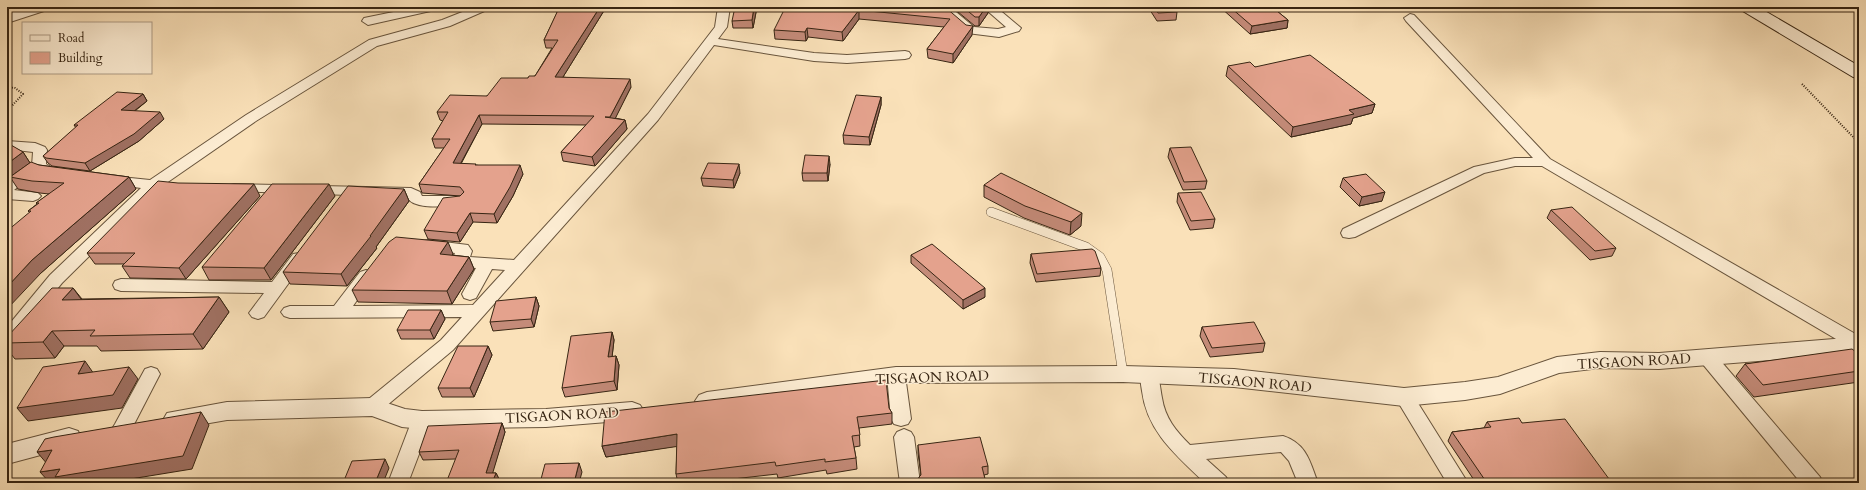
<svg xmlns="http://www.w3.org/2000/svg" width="1866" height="490" font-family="Cardo,serif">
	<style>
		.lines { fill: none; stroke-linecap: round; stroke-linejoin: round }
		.service-casing { stroke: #68543c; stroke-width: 10 }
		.minor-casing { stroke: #68543c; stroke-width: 2 }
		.tertiary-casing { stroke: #68543c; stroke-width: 2 }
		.secondary-casing { stroke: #372513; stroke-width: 2 }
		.path { stroke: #372513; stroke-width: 2; stroke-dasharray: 1 1.5; stroke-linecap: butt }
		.service { stroke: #fcecd2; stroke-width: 9 }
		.minor { fill: #fcecd2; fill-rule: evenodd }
		.tertiary { fill: #fcecd2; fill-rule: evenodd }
		.secondary { fill: #fcecd2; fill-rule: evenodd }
		.wall { fill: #c48b79; stroke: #372513 }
		.shaded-wall { fill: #a07163; stroke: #372513 }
		.building { fill: #e4a28d; stroke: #372513 }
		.labels { text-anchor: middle; stroke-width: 3; stroke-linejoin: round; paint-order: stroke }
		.street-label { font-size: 14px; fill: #372513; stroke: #fcecd2 }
	</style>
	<rect width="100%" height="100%" fill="#fae1b9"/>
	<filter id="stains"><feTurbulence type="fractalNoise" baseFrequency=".005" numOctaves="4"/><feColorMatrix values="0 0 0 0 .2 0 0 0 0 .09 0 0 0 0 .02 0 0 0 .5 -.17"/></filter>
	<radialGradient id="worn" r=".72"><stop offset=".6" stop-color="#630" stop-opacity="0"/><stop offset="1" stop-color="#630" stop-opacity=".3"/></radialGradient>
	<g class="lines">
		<defs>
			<path id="service" d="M991,212L1086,247L1100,257L1107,270L1123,374"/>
			<path id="minor" d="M418,7H441L435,10L368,25L362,21L364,18Z
				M475,7H491L489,9L450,26L377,46L256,121L165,184L166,186L164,189L156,190L62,283L13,343L7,345V327L50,275L141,188L106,183L104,180L106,177L111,176L150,180L246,115L369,40L442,20Z
				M718,7H730L727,27L718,39L814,53L847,55L905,51L909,52L911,55L909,58L905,59L847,63L814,61L714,45L658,120L453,350L379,412L372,414L365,412L363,407L365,402L441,340L462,317L290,318L284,316L281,312L284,308L290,306H334L360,272L366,270L372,272L374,276L353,306L473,305L505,270L492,269L476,298L470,300L464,298L462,294L476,268L459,266L453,258L455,253L422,249L420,245L422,241L428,240L468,245L472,251L470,257L514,260L648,114L715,27Z
				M937,7H950L974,27L998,29L1006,27L983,7H996L1021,28L1019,31L999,37L967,33Z
				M1410,14L1414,15L1550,159L1859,336V350L1853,349L1542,166H1515L1484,173L1355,237L1349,238L1343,237L1341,233L1343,229L1474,167L1515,158H1533L1406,21L1404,18Z
				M7,141L35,143L45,147L47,150L46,164L51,167L63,169L65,172L63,175C55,177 45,176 38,171L14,190L38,193L41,196L38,199L33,201L7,199V181L26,167L32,166L33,152L7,149Z
				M234,184L411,188L420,192L422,196H458L463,198L466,201L463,204L458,206C445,206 413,210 407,197L229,191L227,188L229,185Z
				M299,253L305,254L307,258L264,317L258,319L252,317L249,313L264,293L121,291L115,289L113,285L115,281L121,279L272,282L293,254Z
				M1707,350L1713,352L1820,477L1823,483H1801L1701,362L1698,357L1701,352Z
				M151,367L157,369L160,374L129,434L122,437L115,434L112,429L115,424L145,369Z
				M896,368L902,370L905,375L911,419L908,424L901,426L894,424L891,419L887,375L890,370Z
				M1149,368L1155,370C1160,378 1160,388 1162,398C1165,418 1176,431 1190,445L1283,436C1307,444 1310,462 1318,483H1298L1289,461L1281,452L1206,459L1226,477L1229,483H1205C1177,456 1147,432 1142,391C1141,384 1139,377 1143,370Z
				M1404,390L1411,392L1468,483H1447L1395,397L1397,392Z
				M422,413L429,415L432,420L408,483H388L412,420L415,415Z
				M904,429L911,432L914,437L920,483H900L894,437L897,432Z"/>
			<path id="tertiary" d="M28,7H49L47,10L7,23V14Z
				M1859,337V353L1659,369L1600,368L1559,373L1500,394L1465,400L1404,406L1234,387L1123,382L896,383L707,410L699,407L695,401L699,395L707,392L896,367L1123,366L1234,369L1404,388L1465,382L1498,377L1557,357L1600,352L1659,353Z
				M372,398L405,409L422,411L546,409L632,402L640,405L644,411L640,417L632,420L546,427L422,429L402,427L372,416L227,420L175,429L167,427L163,420L167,413L227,402Z
				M69,428L78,431L81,438L78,445L7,464V444Z"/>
			<path id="secondary" d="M1739,7H1758L1859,66V78L1853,77L1741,10Z"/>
		</defs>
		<use href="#service" class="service-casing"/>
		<use href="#minor" class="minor-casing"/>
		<use href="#tertiary" class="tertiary-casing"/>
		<use href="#secondary" class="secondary-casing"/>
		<path class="path" d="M1802,84L1859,143
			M7,87L15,88L23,94L7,111"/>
		<use href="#service" class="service"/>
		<use href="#minor" class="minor"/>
		<use href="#tertiary" class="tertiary"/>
		<use href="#secondary" class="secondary"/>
	</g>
	<path class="wall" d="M556,7H605V9L563,77L631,87L615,118L625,120L627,129L595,166L563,161L561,152L586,125L482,124L461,164L476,165L523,174L513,196L497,223L473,222L460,242L428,239L424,230L460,196L422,193L419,184L444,148H435L432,139L443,121L440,120L437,112L487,96L528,78L535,76L552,48H546L544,40L557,13Z
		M757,7L753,28H733L732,21Z
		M945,7L972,35L953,63L928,58L927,49L944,27L859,19L843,41L808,37L806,41L775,39L774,30L820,11Z
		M952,7H988V13L979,26H975Z
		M1148,7H1173L1177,12L1176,20L1157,21Z
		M1220,7H1272L1288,20L1287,28L1250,34Z
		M1228,66L1255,67L1375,104L1372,113L1353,118L1351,124L1291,137L1226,76Z
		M143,94L147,101L135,111L164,119L139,141L90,171L52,166L48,163L43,156L76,128L74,125Z
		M881,97V105L870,145L844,144L843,135Z
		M7,144L23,152L30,163L39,165L129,177L136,189L41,273L30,213L28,211L37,204L36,203L49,194L40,193L18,189L10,177L7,179Z
		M1170,148L1207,181L1205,189L1183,190L1168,157Z
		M830,164L828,181H803L802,173Z
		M740,173L734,188L703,186L701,178Z
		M1343,178L1382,201L1359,206L1340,187Z
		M984,185L1081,226L1070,235L1024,218L984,197Z
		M404,189L409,201L376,247L377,248L347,286L290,284L283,272Z
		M1178,193L1215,219L1213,228L1190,230L1177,202Z
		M260,196L186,279L130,278L122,266L124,264H95L87,253Z
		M335,196L271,280H209L202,267Z
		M1551,210L1616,248L1612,256L1590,260L1547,218Z
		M453,254L452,255L469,257L474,269L452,304L358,302L352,290Z
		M1031,254L1101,268L1100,276L1036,282L1030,263Z
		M911,255L985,297L963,309L911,263Z
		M73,288L82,299L219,297L229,312L203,349L101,351L97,346H64L55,358L15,359L7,349V337Z
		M536,297L539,306L534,327L493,331L490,322Z
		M441,310L445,319L434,339H401L397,330Z
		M1202,327L1265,343L1263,352L1210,357L1200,336Z
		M612,332L614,340L612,357L616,356L619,365L617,390L565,397L562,388Z
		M488,346L492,355L474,397H442L438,388Z
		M1859,354V382L1754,397L1736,376L1745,364Z
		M889,408L892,413V424L859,428L860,446L854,447L856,458L857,469L827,474L826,470L778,478L777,474L698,483H678L676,474L677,446L606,457L602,446Z
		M1487,422L1522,423L1612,483H1476L1448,441L1452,432L1484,428Z
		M502,423L505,432L492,473H496L500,481L455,459L423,460L419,452Z
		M918,445L988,466V474L984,475L986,483H919V477L921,476L918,453Z"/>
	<path class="shaded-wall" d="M7,7H22L7,12Z
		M600,7H605V9L558,85L555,77Z
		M754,7H757L753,28L752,20Z
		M986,7H988V13L979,26V17Z
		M859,10V19L843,41L842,32Z
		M1288,20L1287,28L1250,34L1252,26Z
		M973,26L972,35L953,63V54Z
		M807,28L808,37L806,41L805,32Z
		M630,79L631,87L612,125L610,117Z
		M143,94L147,101L125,118L121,110Z
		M881,97V105L870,145L869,137Z
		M1375,104L1372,113L1353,118L1351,124L1291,137L1293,127L1349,110Z
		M160,112L164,119L139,141L90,171L85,163Z
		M479,115L482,124L456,172L453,163Z
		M625,120L627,129L595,166L592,157Z
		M23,152L30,163L7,179V164Z
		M829,156L830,164L828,181L827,173Z
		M739,164L740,173L734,188L733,180Z
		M520,165L523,174L513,196L497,223L494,214Z
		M129,177L136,189L41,273L7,309V287L32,260Z
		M254,184L260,196L186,279L179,268Z
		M329,184L335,196L271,280L264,268Z
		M404,189L409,201L376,247L377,248L347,286L341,274Z
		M1385,192L1382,201L1359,206L1362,197Z
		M470,213L473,222L460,242L457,233Z
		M1082,213L1081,226L1070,235L1071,222Z
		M448,242L453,254L445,266L440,254Z
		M469,257L474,269L452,304L447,291Z
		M73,288L84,303L62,300Z
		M985,288V297L963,309V300Z
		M219,297L229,312L203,349L193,334Z
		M536,297L539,306L534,327L531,319Z
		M441,310L445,319L434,339L430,330Z
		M52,331L64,346L55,358L43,342Z
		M612,332L614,340L611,366L608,357Z
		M488,346L492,355L474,397L470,388Z
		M616,356L619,365L617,390L614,381Z
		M85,361L94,374H78Z
		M129,367L138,379L122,408L28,421L17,408Z
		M201,412L209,425L192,469L106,483H50L40,472L60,469Z
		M502,423L505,432L490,482L486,473Z
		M677,434L680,446L606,457L602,446Z
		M52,450L48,465L37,452Z
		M385,459L389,468L383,483H375Z
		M579,463L582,472L579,483H574Z
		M496,473L500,481L499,483H492Z"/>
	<path class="building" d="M556,7H600L555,77L630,79L610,117H605L625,120L592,157L561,152L594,116L479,115L453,163L476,164L475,165H520L510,187L494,214L470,213L457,233L424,230L443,198L460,196L464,192L460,187L419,184L450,139H432L448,112H437L450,95L487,96L501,78H528L529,76H535L558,40H544L559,8H555Z
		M735,7H754L752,20L732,21Z
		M824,7H945L966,25L973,26L953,54L927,49L950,19L859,10L842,32L807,28L805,32L774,30L784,10L820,11Z
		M963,7H986L979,17H975Z
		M1154,7H1173L1177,12L1158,13Z
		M1230,7H1272L1288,20L1252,26Z
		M1310,55L1375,104L1349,110L1354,114L1293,127L1228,66L1250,62L1255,67Z
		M117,92L143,94L121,110L160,112L134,134L85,163L46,158L43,156L78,125H74Z
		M856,95L881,97L869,137L843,135Z
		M7,144L11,145L23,152L7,164Z
		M1191,147L1207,181L1184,182L1170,148Z
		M805,155L829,156L827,173H802Z
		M31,162L39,165L129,177L32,260L7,287V231L31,211H28L39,203H36L64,183L32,181L10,177Z
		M708,163L739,164L733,180L701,178Z
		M1001,173L1082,213L1071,222L1025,206L984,185Z
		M1366,174L1385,192L1362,197L1343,178Z
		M158,181L178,183L254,184L179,268L122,266L135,253H87Z
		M272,184H329L264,268L202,267Z
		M348,186L404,189L370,236H371L341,274L283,272Z
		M1201,192L1215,219L1191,221L1178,193Z
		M1572,207L1616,248L1595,251L1551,210Z
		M396,237L448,242L440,254L469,257L447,291L352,290L389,242Z
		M932,244L985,288L963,300L911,255Z
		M1092,249L1095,251L1101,268L1037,274L1031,254Z
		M52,288H73L62,300L219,297L193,334L90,336L95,330L52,331L43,342L7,343V337Z
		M536,297L531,319L490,322L496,301Z
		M408,310H441L430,330H397Z
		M1254,322L1265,343L1212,348L1202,327Z
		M612,332L608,357L616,356L614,381L562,388L571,336Z
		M458,346H488L470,388H438Z
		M1852,349L1859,354V371L1763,385L1745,364Z
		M85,361L78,374L129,367L113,395L17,408L43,367Z
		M886,380L889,408L892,413L857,417L860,435L852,436L856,458L825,462V459L776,466L775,462L676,474L677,434L602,446L605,412Z
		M201,412L183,456L55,477L60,469L40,472L52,450L37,452L45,439L54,437Z
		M1519,418L1522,423L1565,419L1612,483H1487L1452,432L1491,427L1487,422Z
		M502,423L486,473H496L492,483H446L459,450L419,452L428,426Z
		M980,437L988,466L982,467L986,483H945L944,479L920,482L919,477L921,475L918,445Z
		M385,459L375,483H343L352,461Z
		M579,463L574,483H540L545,464Z"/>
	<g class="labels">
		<g class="street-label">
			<text transform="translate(1634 361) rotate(-3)" y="5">TISGAON ROAD</text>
			<text transform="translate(932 377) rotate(-2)" y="5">TISGAON ROAD</text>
			<text transform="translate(1255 382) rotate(5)" y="5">TISGAON ROAD</text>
			<text transform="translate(562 415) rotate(-3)" y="5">TISGAON ROAD</text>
		</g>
	</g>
	<rect width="1866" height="490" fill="none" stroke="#fae1b9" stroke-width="24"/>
	<rect x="8" y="8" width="1850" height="474" fill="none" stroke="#372513" stroke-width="2"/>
	<rect x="12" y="12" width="1842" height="466" fill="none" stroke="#372513"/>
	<rect x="22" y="22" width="130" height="52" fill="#fcecd2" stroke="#ad9c86"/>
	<rect x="30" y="35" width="20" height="6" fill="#fcecd2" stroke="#ad9c86"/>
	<text x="58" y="42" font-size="12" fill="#372513">Road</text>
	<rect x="30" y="52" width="20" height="12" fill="#e4a28d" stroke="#ad9c86"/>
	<text x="58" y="62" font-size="12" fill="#372513">Building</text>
	<rect width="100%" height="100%" filter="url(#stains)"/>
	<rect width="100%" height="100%" fill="url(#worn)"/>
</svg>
